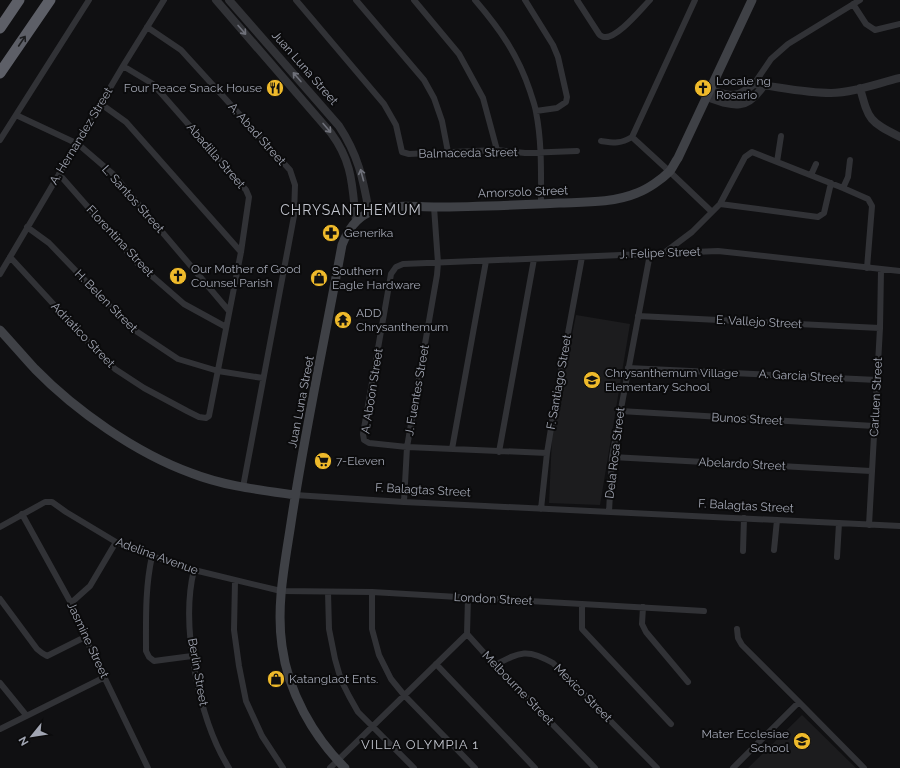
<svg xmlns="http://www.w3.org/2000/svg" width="900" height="768" font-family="Raleway,sans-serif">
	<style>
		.built { fill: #1c1c1e }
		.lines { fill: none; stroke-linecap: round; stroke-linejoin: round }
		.minor { stroke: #313236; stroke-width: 6 }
		.tertiary { stroke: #313236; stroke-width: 8 }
		.secondary { stroke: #3f4146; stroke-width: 9 }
		.motorway { stroke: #5d5f67; stroke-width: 11 }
		.oneway { stroke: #6f717a }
		.oneway2 { stroke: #1b1c1e }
		.labels { text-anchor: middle; stroke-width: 4; stroke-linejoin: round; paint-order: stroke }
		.street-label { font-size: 12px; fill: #a1a5b2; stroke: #0b0b0c }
		.poi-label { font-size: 12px; fill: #a1a5b2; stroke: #0b0b0c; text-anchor: start }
		.neighbourhood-label { font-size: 13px; letter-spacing: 1px; fill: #c2c5ce; stroke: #0b0b0c }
		.quarter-label { font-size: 14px; letter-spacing: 1px; fill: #c2c5ce; stroke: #0b0b0c }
	</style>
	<rect width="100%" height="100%" fill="#101012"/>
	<path class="built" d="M576,315L630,324L600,505L549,503L552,437Z
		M802,715L856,768H748Z"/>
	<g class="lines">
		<path class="minor" d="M296,0L384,104L396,125L402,152L409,154L497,150L525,153L577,151
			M356,0L424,80L434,98L442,121L448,152
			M414,0L459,54L483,98L497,150
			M475,0C500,29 518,55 530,91C532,98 535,105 536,112C542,142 541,174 541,204
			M525,0L553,45L558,57L567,97L566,102L557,108L536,111
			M577,0L599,34C599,35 603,37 604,37C617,39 641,9 650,0
			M853,4L866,24L875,30L900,24
			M147,27L181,50L290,170L295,185L294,216L243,487
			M754,84L771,59L788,44L860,0
			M101,104L126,122L241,252
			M16,115L78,144L113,174L229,311
			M632,137L695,0
			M632,137L669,171L712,212
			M0,140L89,0
			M601,141C615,143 620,144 632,137
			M777,162L781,136
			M59,174L137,263L184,304L226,327
			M811,175L816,164
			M843,188L848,177L850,160
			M720,204L818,217L824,213L831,183
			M27,227L49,243L130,327L178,359L218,371L263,378
			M664,253L692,232L720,204L745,157L752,152L843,188L868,199L872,206L867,268
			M10,257L91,345L115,369L144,388L187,411L199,417L206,418L209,416L241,252L249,197L246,190L153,84L123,66
			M0,274L123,66L164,0
			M638,316L880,328
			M628,368L877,380
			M620,411L874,426
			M452,449L486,261
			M499,452L534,259
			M547,453L407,447L369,443L364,440L363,434L391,274L396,267L403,264L718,251L900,271
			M612,457L871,471
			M295,495L404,502L900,526
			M404,502L407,447L437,275L438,263L434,207
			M541,509L547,453L555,404L582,257
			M609,512L612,457L650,254
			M22,514L71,603L85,637L148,768
			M869,525L880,328L881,270
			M0,527L45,502H52L66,512L116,542L152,556L194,570L281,591L372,592L704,611
			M774,550L777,520
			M743,551L744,518
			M152,556C145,588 146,619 146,651L149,657L154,661L192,656
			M837,557L839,523
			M194,570C180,626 199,720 229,768
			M235,581L234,630L239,666L246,701L262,736L283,768
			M328,592L329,629L335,659L341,680L349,696L358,712L414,768
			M372,592V629L379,655L391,679L404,695L475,768
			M468,597L467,634L495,665L595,768
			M0,599L37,649L42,653L47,656L85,637
			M71,603L90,586L116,542
			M582,604V629L671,724
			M643,607L642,624L646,632L688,682
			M436,664L535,768
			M495,665C520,652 527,648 553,663L657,768
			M0,683L26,715
			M799,702L864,768
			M0,729L105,677
			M330,768L467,634
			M733,768L799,702L742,645L738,638L737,629"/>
		<path class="tertiary" d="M216,0L331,133C353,163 352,185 356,221
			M229,0L339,126C358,155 363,178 369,212
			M860,88C869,121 869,121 900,137
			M710,90C731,96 736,99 754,84C779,87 805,93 831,93C853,93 879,83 900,78
			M707,97C733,106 746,112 764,85"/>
		<path class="secondary" d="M0,330C12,343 23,356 35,369C76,411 136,453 191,473C224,486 260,490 295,495
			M345,768C313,736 288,692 282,646C276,605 285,563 291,523C305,430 325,338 342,245C347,232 355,219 368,213C388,203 413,207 434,207C476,207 518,205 559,203C585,202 613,203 637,193C648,189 662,179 670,171C673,167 675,162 678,158L752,0"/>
		<path class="motorway" d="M0,28L19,0
			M0,73L50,0"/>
	</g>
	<defs><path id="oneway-shaft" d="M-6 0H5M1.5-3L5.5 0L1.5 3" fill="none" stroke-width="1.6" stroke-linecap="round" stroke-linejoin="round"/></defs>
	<g class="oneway">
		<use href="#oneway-shaft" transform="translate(242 30) rotate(49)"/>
		<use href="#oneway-shaft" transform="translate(297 77) rotate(-131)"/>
		<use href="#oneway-shaft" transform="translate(327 128) rotate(49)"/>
		<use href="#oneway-shaft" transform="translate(362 175) rotate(-105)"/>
	</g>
	<use class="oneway2" href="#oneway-shaft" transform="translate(22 41) rotate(-56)"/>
	<defs>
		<symbol id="restaurant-disc" viewBox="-11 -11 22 22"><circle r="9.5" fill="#efba2b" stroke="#0b0b0c"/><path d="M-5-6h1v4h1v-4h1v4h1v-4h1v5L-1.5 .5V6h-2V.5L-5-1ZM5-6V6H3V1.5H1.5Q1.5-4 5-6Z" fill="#111"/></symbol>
		<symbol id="church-disc" viewBox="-11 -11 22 22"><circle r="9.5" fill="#efba2b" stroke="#0b0b0c"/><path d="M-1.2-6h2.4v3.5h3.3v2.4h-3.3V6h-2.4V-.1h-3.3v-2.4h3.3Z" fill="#111"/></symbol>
		<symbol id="pharmacy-disc" viewBox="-11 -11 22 22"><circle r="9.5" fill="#efba2b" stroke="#0b0b0c"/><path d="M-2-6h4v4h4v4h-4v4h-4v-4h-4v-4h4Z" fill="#111"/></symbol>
		<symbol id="shop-disc" viewBox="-11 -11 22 22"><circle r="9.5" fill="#efba2b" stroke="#0b0b0c"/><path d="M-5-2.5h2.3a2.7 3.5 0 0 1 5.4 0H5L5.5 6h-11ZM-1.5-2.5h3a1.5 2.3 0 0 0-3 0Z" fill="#111"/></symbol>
		<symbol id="temple-disc" viewBox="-11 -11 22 22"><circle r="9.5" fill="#efba2b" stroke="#0b0b0c"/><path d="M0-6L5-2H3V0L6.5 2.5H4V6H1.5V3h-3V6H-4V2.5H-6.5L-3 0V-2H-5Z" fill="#111"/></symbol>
		<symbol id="school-disc" viewBox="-11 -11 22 22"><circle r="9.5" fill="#efba2b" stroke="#0b0b0c"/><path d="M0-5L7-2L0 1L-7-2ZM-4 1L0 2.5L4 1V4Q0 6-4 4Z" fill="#111"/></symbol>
		<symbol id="supermarket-disc" viewBox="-11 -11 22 22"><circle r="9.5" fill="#efba2b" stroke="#0b0b0c"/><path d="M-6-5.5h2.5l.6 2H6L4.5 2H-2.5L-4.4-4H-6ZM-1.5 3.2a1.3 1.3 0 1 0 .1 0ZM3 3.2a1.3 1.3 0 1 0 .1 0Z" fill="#111"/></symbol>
	</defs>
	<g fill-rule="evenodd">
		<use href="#restaurant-disc" x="265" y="78" width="20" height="20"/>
		<use href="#church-disc" x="693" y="78" width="20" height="20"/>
		<use href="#pharmacy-disc" x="321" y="223" width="20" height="20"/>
		<use href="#church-disc" x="168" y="266" width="20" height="20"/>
		<use href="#shop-disc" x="309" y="268" width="20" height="20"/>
		<use href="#temple-disc" x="333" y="310" width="20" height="20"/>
		<use href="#school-disc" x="582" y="370" width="20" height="20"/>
		<use href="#supermarket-disc" x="313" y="451" width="20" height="20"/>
		<use href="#shop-disc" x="266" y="669" width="20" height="20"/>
		<use href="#school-disc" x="792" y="731" width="20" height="20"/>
	</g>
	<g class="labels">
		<g class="street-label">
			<text transform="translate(305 68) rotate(49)" y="4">Juan Luna Street</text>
			<text transform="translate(257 134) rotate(48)" y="4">A. Abad Street</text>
			<text transform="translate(81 136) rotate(-59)" y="4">A. Hernandez Street</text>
			<text transform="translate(468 153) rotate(-1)" y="4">Balmaceda Street</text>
			<text transform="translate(216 156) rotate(49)" y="4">Abadilla Street</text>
			<text transform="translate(523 192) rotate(-2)" y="4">Amorsolo Street</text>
			<text transform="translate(133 199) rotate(48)" y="4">L. Santos Street</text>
			<text transform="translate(120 241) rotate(47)" y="4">Florentina Street</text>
			<text transform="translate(660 253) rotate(-2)" y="4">J. Felipe Street</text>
			<text transform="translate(106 301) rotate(45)" y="4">H. Belen Street</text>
			<text transform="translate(759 322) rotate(3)" y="4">E. Vallejo Street</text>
			<text transform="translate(83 335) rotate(46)" y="4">Adriatico Street</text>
			<text transform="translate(801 376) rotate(3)" y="4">A. Garcia Street</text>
			<text transform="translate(559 382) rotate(-80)" y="4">F. Santiago Street</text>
			<text transform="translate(417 390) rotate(-80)" y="4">J. Fuentes Street</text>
			<text transform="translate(372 391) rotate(-81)" y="4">A. Aboon Street</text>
			<text transform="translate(876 397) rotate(-87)" y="4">Carluen Street</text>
			<text transform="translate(301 402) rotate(-79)" y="4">Juan Luna Street</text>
			<text transform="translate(747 419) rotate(3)" y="4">Bunos Street</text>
			<text transform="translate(615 453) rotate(-83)" y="4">Dela Rosa Street</text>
			<text transform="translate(742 464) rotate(3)" y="4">Abelardo Street</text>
			<text transform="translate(423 490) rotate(3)" y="4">F. Balagtas Street</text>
			<text transform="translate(746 506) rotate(3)" y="4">F. Balagtas Street</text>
			<text transform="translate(157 556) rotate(20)" y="4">Adelina Avenue</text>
			<text transform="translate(493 599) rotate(3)" y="4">London Street</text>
			<text transform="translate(88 640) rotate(65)" y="4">Jasmine Street</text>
			<text transform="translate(198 672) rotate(80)" y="4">Berlin Street</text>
			<text transform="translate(518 688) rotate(46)" y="4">Melbourne Street</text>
			<text transform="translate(583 693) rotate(45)" y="4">Mexico Street</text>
		</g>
		<g class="poi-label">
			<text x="716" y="85">Locale ng<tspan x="716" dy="14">Rosario</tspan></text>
			<text x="262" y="92" text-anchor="end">Four Peace Snack House</text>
			<text x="344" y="237">Generika</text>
			<text x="191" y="273">Our Mother of Good<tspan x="191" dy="14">Counsel Parish</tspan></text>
			<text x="332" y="275">Southern<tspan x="332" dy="14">Eagle Hardware</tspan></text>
			<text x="356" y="317">ADD<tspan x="356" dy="14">Chrysanthemum</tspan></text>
			<text x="605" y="377">Chrysanthemum Village<tspan x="605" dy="14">Elementary School</tspan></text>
			<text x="336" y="465">7-Eleven</text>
			<text x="289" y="683">Katanglaot Ents.</text>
			<text x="789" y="738" text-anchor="end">Mater Ecclesiae<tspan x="789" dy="14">School</tspan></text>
		</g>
		<g class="neighbourhood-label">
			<text x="420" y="749">VILLA OLYMPIA 1</text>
		</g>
		<g class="quarter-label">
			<text x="351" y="215">CHRYSANTHEMUM</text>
		</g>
	</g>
	<g transform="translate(32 736) rotate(240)" stroke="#0b0b0c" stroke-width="3" paint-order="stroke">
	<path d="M0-3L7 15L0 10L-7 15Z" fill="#a1a5b2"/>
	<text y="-6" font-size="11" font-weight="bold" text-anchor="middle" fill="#a1a5b2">N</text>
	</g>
</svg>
